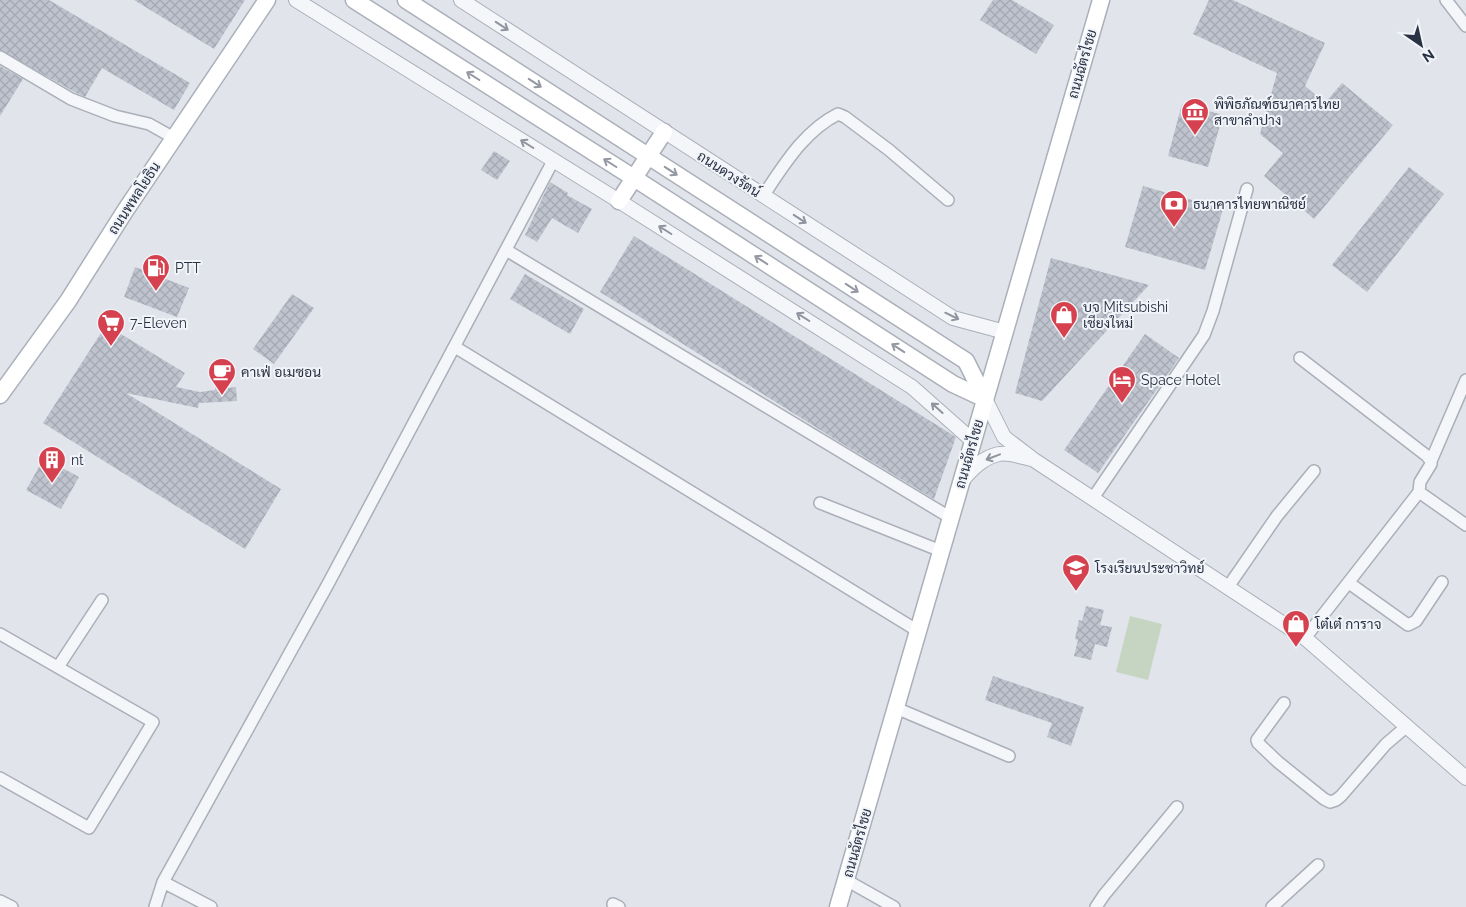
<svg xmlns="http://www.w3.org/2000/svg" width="1466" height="907" font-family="Raleway,Sarabun,sans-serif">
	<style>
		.garden { fill: #c6d5c2 }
		.building { fill: url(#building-cross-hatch) }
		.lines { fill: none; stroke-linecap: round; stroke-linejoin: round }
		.minor-casing { stroke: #aaafb9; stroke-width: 14 }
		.tertiary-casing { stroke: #aaafb9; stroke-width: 16 }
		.secondary-casing { stroke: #aaafb9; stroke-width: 19 }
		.minor { stroke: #f5f6f9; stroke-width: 11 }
		.tertiary { stroke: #f5f6f9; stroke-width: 14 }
		.secondary { stroke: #fff; stroke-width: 16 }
		.oneway { stroke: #8f949e }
		.oneway2 { stroke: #9498a2 }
		.labels { text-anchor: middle; stroke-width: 4; stroke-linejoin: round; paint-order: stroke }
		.street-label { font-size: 14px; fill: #293144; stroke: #f1f4f8 }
		.poi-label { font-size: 14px; fill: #293144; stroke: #f1f4f8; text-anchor: start }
	</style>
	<defs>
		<pattern id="building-cross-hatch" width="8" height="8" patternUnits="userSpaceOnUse" patternTransform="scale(1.25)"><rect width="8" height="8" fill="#bec3ce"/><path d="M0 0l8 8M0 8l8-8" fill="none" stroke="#a3a8b2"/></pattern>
	</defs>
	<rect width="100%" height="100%" fill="#e1e5eb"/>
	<path class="garden" d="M1130,616L1162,624L1148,680L1116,672Z"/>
	<path class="building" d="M0,0H49L190,83L174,110L102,68L85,97L78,94L0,50Z
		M134,0H245L214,49Z
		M993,0H1012L1054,25L1036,54L980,20Z
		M1209,0H1233L1325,43L1305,86L1325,103L1342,83L1393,125L1314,219L1264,176L1283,153L1260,134L1277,73L1193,34Z
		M0,66L23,79L0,116Z
		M1182,104L1223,115L1208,167L1168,156Z
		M494,151L510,161L497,180L481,170Z
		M1409,167L1444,194L1367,292L1332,265Z
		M550,182L568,193L567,195L592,209L578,233L552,218L537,242L525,235Z
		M1143,186L1223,209L1205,270L1125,247Z
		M634,236L956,437L934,499L841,443L600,292Z
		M1051,258L1149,285L1042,401L1015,393Z
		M135,267L189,288L177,317L124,297Z
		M525,274L584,309L570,334L510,299Z
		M292,294L314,308L274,364L253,349Z
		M106,325L185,373L176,387L200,392L215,390V382L227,380L228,388L236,387L237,401L199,403L198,408L126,393L281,489L245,549L43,423Z
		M1145,334L1179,358L1098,473L1064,450Z
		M44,458L79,477L61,509L26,490Z
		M1086,606L1104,610L1100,625L1112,627L1107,647L1095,644L1091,660L1074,656L1078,640L1075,639L1079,620L1082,621Z
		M993,676L1084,707L1071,746L1047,737L1052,723L985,700Z"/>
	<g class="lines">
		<defs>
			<path id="minor" d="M1446,0L1466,26
				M0,57L71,99L115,116L149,124L174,138
				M763,196C784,165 804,131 838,114L845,117L889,150L948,200
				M506,250L951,518
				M455,347L918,631
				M1300,358L1427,456L1431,461V464L1420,482L1419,492
				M1431,461L1466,380
				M1093,498L1204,335L1213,311L1247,189
				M820,503L941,551
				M1349,583L1408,625L1416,621L1442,582
				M1228,587L1277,516L1314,471
				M0,634L153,722L89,828L0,778
				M1305,638L1419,492L1466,525
				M58,667L102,600
				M1284,703L1257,740L1258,743L1278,762L1324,799L1330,802L1336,800L1341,796L1386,744L1406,727
				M896,708L1009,756
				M846,880L894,907
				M163,882L211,907
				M0,901L12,907
				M613,904L619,907
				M155,907L163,882L328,584L553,161
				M1096,907L1104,895L1177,807
				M1272,907L1318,865"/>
			<path id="tertiary" d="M296,0L619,201L912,387L973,441
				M461,0L953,318L1005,332
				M985,399L1004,437L1034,460L1305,638L1466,778
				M961,482C971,470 983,457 999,454C1008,452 1022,457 1031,459"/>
			<path id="secondary" d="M354,0L634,178L953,384L985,399
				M406,0L966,361L985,399
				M619,201L664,132
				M0,395L68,301L125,211L267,0
				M838,907L1101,0"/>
		</defs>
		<use href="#minor" class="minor-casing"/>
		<use href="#tertiary" class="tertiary-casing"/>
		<use href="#secondary" class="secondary-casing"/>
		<use href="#minor" class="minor"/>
		<use href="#tertiary" class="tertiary"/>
		<use href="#secondary" class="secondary"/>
	</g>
	<defs><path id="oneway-shaft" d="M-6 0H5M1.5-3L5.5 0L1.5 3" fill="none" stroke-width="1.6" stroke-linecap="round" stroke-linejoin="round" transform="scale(1.25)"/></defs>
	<g class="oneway">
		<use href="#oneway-shaft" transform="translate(502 26) rotate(33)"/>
		<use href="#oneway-shaft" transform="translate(527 144) rotate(-148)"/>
		<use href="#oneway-shaft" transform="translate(800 219) rotate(33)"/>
		<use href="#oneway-shaft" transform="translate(665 230) rotate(-148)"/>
		<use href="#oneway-shaft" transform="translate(952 316) rotate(26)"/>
		<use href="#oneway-shaft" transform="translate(803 317) rotate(-148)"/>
		<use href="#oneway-shaft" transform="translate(937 408) rotate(-138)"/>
		<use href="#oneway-shaft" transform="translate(993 457) rotate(159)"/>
	</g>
	<g class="oneway2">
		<use href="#oneway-shaft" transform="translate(473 76) rotate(-148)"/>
		<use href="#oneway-shaft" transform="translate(535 83) rotate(33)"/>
		<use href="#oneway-shaft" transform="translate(610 163) rotate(-148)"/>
		<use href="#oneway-shaft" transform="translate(671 171) rotate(33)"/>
		<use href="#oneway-shaft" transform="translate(761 260) rotate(-147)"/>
		<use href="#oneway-shaft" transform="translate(852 288) rotate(33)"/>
		<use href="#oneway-shaft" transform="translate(898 348) rotate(-147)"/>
	</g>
	<defs>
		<symbol id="museum-pin" viewBox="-11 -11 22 30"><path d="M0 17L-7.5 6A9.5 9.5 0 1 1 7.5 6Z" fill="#d5414e" stroke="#f1f4f8"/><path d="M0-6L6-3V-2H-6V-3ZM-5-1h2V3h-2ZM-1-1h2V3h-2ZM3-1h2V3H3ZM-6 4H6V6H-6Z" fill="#fff"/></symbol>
		<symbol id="bank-pin" viewBox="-11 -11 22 30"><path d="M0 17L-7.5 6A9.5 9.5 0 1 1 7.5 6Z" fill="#d5414e" stroke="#f1f4f8"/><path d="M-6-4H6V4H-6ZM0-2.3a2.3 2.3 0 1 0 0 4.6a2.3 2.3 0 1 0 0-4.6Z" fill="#fff"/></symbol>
		<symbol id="fuel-pin" viewBox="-11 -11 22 30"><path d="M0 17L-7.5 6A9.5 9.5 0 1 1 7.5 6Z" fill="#d5414e" stroke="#f1f4f8"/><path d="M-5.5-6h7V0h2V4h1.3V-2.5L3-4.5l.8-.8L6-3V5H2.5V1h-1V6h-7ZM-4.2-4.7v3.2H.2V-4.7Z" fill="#fff"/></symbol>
		<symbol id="shop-pin" viewBox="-11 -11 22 30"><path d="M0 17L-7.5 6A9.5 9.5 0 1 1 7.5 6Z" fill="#d5414e" stroke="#f1f4f8"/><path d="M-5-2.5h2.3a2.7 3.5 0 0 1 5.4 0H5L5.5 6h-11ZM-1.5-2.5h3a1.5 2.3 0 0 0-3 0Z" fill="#fff"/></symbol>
		<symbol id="supermarket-pin" viewBox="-11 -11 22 30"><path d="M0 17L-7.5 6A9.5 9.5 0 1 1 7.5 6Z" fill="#d5414e" stroke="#f1f4f8"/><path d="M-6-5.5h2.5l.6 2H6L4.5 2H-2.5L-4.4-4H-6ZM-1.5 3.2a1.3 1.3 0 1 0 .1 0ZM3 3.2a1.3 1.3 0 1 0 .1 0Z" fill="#fff"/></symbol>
		<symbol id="cafe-pin" viewBox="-11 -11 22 30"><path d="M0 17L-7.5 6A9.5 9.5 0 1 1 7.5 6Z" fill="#d5414e" stroke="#f1f4f8"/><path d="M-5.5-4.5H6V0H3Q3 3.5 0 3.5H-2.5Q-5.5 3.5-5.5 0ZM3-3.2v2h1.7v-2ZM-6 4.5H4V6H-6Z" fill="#fff"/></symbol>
		<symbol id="hotel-pin" viewBox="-11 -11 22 30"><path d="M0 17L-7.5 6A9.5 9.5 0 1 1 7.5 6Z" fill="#d5414e" stroke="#f1f4f8"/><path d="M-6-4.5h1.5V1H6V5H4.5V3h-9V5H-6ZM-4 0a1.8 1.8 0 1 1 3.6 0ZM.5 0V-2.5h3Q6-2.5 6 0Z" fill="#fff"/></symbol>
		<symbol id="building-pin" viewBox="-11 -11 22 30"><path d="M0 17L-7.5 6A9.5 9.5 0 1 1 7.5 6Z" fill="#d5414e" stroke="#f1f4f8"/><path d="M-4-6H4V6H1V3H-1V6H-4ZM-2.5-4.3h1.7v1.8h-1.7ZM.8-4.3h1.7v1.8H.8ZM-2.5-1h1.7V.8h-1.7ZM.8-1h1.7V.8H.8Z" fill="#fff"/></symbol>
		<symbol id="school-pin" viewBox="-11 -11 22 30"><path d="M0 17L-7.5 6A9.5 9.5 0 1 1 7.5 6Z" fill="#d5414e" stroke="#f1f4f8"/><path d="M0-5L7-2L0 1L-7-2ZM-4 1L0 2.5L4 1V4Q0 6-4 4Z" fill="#fff"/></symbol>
	</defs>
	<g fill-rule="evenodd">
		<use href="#museum-pin" x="1179" y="96" width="32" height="43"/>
		<use href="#bank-pin" x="1158" y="188" width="32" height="43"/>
		<use href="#fuel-pin" x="140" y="252" width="32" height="43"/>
		<use href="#shop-pin" x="1048" y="299" width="32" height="43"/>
		<use href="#supermarket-pin" x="95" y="307" width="32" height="43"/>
		<use href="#cafe-pin" x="206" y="356" width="32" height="43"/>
		<use href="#hotel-pin" x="1106" y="364" width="32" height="43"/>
		<use href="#building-pin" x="36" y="444" width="32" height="43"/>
		<use href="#school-pin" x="1060" y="552" width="32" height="43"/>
		<use href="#shop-pin" x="1280" y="608" width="32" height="43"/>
	</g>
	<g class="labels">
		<g class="street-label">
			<text transform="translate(1082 64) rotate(-74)" y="5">ถนนฉัตรไชย</text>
			<text transform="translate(729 174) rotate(33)" y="5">ถนนดวงรัตน์</text>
			<text transform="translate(134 198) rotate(-57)" y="5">ถนนพหลโยธิน</text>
			<text transform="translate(969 454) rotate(-74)" y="5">ถนนฉัตรไชย</text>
			<text transform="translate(857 843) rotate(-74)" y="5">ถนนฉัตรไชย</text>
		</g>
		<g class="poi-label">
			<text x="1214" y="109">พิพิธภัณฑ์ธนาคารไทย<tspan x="1214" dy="16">สาขาลำปาง</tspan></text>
			<text x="1193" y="209">ธนาคารไทยพาณิชย์</text>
			<text x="175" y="273">PTT</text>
			<text x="1083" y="312">บจ Mitsubishi<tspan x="1083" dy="16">เชียงใหม่</tspan></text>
			<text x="130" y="328">7-Eleven</text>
			<text x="241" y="377">คาเฟ่ อเมซอน</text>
			<text x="1141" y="385">Space Hotel</text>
			<text x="71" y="465">nt</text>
			<text x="1095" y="573">โรงเรียนประชาวิทย์</text>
			<text x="1315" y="629">โต๋เต๋ การาจ</text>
		</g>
	</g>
	<g transform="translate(1421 45) rotate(146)" stroke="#f1f4f8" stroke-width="4" paint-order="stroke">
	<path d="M0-4L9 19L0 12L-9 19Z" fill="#293144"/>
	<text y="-8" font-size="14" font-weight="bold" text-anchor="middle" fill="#293144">N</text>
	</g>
</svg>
